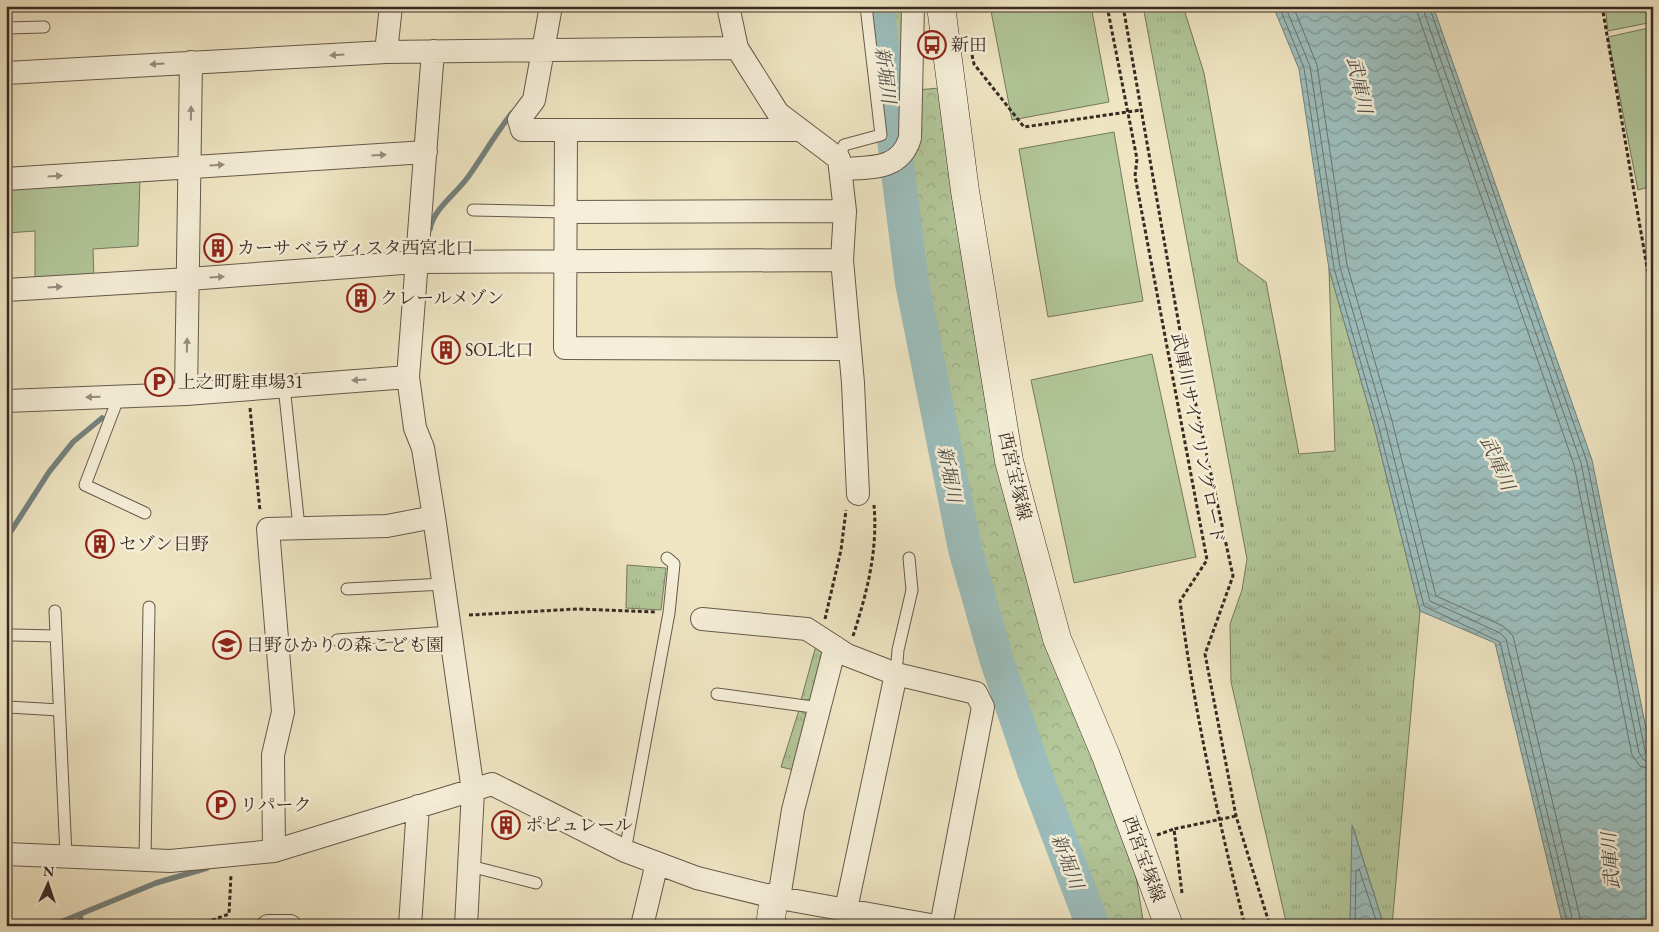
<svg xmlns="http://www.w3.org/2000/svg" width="1659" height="932" font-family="'EB Garamond','Noto Serif JP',serif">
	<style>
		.grass { fill: url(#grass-tufts); stroke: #75785e }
		.forest { fill: url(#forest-crowns); stroke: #75785e }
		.park { fill: #b2c699; stroke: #75785e }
		.water { fill: url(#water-waves); stroke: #74827e }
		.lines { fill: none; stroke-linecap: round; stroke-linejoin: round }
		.shore { stroke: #6a746f; stroke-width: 1 }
		.stream { stroke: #74827e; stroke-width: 5.5 }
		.river { stroke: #9cbdbb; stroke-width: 34 }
		.lane-casing { stroke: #66594b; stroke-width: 13 }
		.street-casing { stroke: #66594b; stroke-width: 24 }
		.secondary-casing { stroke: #382a23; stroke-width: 29 }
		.path { stroke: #382a23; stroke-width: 3; stroke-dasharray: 4 2.5; stroke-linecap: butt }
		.lane { stroke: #f5eed8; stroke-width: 11 }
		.street { stroke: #f5eed8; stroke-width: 22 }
		.secondary { stroke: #f5eed8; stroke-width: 28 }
		.oneway { fill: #968c7e }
		.labels { text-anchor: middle; stroke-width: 5; stroke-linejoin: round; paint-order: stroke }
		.poi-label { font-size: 18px; fill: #382a23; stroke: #f5eed8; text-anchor: start }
		.street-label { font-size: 18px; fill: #382a23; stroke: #f5eed8 }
		.water-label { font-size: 19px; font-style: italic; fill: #514f49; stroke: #f5eed8 }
	</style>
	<defs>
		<pattern id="grass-tufts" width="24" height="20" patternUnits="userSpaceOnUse" patternTransform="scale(1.25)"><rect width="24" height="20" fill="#b2c699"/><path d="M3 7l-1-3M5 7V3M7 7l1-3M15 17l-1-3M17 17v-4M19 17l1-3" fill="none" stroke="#9aaa84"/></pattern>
		<pattern id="forest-crowns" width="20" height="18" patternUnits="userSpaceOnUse" patternTransform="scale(1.25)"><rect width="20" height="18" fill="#b2c699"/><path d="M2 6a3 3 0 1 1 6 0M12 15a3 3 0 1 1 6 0" fill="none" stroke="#9aaa84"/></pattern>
		<pattern id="water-waves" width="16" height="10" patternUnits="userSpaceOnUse" patternTransform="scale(1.25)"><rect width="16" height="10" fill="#9cbdbb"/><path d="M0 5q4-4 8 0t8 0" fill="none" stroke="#809a98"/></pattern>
	</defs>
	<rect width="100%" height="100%" fill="#efe5c3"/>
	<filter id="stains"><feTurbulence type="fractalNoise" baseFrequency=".004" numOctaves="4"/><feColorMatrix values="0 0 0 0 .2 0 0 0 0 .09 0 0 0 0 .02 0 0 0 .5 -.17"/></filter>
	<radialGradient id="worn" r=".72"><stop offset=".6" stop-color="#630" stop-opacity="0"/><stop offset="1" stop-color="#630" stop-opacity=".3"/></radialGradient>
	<path class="grass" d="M1143,6H1183L1204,73L1238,262L1266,282L1299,454L1335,451L1329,269L1374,426L1420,611L1392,926H1384L1353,827L1350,926H1287L1231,682L1230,624L1242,590L1247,559Z
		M627,565L666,568L661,610L626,608Z
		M817,642L828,648L814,695L809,700H801Z
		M799,710L807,715L794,770L781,767Z"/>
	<path class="forest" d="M888,6H909L904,77L896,79Z
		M939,88L986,393L1130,839L1144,926H1082L990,677L962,585L933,340L904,165L917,90Z"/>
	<path class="park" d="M990,6H1091L1109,102L1012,120Z
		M1605,6H1653V22L1608,31Z
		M1653,27V186L1638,190L1608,37Z
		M1114,132L1143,301L1048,317L1019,149Z
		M140,177L138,246L93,249L94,279L35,282V231L6,233V186Z
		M1152,354L1196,557L1074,583L1031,380Z"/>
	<path class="water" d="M1273,6H1433L1592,460L1653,763V926H1563L1495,643L1420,611L1374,426L1329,269L1299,69Z
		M1352,825L1384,926H1350Z"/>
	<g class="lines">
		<path class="shore" d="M1279,6L1304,68L1334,268L1378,424L1424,606L1500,642L1568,926
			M1285,6L1310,66L1340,267L1385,423L1430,601L1500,633L1506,639L1574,926
			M1293,6L1317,65L1347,265L1392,421L1436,596L1503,626L1513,636L1582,926
			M1415,6L1574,465L1632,755L1640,766L1653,770
			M1422,6L1581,463L1639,753L1644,760L1653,763
			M1429,6L1587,462L1645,751L1648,756H1653
			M1355,926L1356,871L1359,869L1378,926"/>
		<path class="stream" d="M430,229C434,208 456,194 468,177C483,156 496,133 512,113
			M6,539L49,472L73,442L102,418
			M80,915L82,926
			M51,926L156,883L207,868"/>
		<path class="river" d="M877,6L912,283L965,549L996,658L1034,771L1093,926"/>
		<defs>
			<path id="lane" d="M6,28L44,27
				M839,159L844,145L881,135L866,6
				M473,210L565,212
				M284,386L299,527
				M119,396L85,485L145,513
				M347,589L444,584
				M55,611L66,856
				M13,635L56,636
				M337,640L450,632
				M896,674L898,650L912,590L909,558
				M717,694L820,708
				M8,707L59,710
				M625,851L669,613L674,564L667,558
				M145,860L149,607
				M470,866L536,883"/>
			<path id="street" d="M551,6L534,100L519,120L522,130H799
				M728,6L737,48L778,113L839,159L845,211L842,260L853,383L858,494
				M433,51L408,377L415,428L423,448L434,517L473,791L466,926
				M386,52L391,6
				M6,73L386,52L737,48
				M566,130L565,348L850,349
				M841,169C870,167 900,171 910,138L913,6
				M6,179L426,152
				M565,212L845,211
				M6,290L189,279L416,262L842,260
				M186,394L191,62
				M6,401L186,394L408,377
				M702,619L807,629L847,655L896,674L976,693L983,707L941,926
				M274,851L273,755L283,712L268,529L387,526L434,517
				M6,854L170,861L274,851L492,784L625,851L697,878L774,897L936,926
				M779,898L793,810L835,647
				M846,909L896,674
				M268,926H290
				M410,926L418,806
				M642,926L657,863"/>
			<path id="secondary" d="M941,6L965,191L1009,461L1057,639L1106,756L1169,926
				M770,926L774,897"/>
		</defs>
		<use href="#lane" class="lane-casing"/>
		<use href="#street" class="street-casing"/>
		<use href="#secondary" class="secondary-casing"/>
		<path class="path" d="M1107,6L1137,159L1135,176L1207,560L1180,601C1194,711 1218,818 1245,926
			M1123,6L1180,331L1233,576L1205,654L1236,816L1270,926
			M1602,6L1653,302
			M972,55L974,64L1024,127L1141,110
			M250,408L260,511
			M469,615L577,609L655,612
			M825,619L841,550L846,510
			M853,636C867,593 878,550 874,505
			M1157,835L1174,829
			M1182,893L1174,829L1236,816
			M180,926L207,922L229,914L231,875"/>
		<use href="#lane" class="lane"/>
		<use href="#street" class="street"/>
		<use href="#secondary" class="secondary"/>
	</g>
	<defs><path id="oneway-solid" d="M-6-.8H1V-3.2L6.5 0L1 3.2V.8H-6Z" transform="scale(1.25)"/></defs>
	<g class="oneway">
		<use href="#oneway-solid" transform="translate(337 55) rotate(177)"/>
		<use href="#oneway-solid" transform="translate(157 64) rotate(177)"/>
		<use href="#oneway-solid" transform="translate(191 113) rotate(-89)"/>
		<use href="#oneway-solid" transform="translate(379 155) rotate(-4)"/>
		<use href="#oneway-solid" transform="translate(217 165) rotate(-4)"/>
		<use href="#oneway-solid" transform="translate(55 176) rotate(-4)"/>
		<use href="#oneway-solid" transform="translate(217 277) rotate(-4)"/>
		<use href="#oneway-solid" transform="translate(55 287) rotate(-3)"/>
		<use href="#oneway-solid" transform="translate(187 345) rotate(-89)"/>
		<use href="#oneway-solid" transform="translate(359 380) rotate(176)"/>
		<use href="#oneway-solid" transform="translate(93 397) rotate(178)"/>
	</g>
	<defs>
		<symbol id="bus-ring" viewBox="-11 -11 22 22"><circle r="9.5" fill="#f5eed8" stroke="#8f2418" stroke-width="1.5"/><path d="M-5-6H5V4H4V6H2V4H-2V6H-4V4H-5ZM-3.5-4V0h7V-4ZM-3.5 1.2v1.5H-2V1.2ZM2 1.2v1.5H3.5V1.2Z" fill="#8f2418"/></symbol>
		<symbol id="building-ring" viewBox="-11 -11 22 22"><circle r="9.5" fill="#f5eed8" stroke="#8f2418" stroke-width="1.5"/><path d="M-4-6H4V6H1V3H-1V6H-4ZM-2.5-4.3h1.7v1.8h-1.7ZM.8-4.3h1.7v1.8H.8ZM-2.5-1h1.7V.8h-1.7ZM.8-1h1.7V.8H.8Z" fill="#8f2418"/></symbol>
		<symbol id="parking-ring" viewBox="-11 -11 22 22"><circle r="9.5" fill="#f5eed8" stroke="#8f2418" stroke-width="1.5"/><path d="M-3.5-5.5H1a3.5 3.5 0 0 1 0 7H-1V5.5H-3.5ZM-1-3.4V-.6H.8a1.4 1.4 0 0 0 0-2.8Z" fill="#8f2418"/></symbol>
		<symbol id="school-ring" viewBox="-11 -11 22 22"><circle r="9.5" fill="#f5eed8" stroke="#8f2418" stroke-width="1.5"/><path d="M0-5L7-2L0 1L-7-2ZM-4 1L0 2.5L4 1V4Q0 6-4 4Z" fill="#8f2418"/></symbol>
	</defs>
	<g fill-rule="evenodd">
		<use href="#bus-ring" x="916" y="29" width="32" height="32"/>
		<use href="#building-ring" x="202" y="232" width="32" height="32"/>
		<use href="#building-ring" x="345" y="282" width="32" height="32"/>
		<use href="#building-ring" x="430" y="334" width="32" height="32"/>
		<use href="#parking-ring" x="143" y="366" width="32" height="32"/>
		<use href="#building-ring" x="84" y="528" width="32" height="32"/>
		<use href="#school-ring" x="211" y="629" width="32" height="32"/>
		<use href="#parking-ring" x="205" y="789" width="32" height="32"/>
		<use href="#building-ring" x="490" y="809" width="32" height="32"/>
	</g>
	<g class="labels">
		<g class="poi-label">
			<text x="951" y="51">新田</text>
			<text x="237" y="254">カーサ ベラヴィスタ西宮北口</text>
			<text x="380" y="304">クレールメゾン</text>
			<text x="465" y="356">SOL北口</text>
			<text x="178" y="388">上之町駐車場31</text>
			<text x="119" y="550">セゾン日野</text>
			<text x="246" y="651">日野ひかりの森こども園</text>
			<text x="240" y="811">リパーク</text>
			<text x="525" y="831">ポピュレール</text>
		</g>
		<g class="street-label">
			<text transform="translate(1198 438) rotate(79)" y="6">武庫川サイクリングロード</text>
			<text transform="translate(1015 476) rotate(77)" y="6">西宮宝塚線</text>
			<text transform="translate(1144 859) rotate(70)" y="6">西宮宝塚線</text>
		</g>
		<g class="water-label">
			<text transform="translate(886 75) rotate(83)" y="7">新堀川</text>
			<text transform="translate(1360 85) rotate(78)" y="7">武庫川</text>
			<text transform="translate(1498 463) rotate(66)" y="7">武庫川</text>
			<text transform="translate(950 474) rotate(79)" y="7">新堀川</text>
			<text transform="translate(1068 861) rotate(69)" y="7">新堀川</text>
			<text transform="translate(1610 861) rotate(-94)" y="7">武庫川</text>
		</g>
	</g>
	<rect width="1659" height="932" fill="none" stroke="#efe5c3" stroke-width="25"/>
	<rect x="8" y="8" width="1644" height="917" fill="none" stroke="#382a23" stroke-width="2.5"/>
	<rect x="12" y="12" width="1634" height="907" fill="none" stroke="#382a23"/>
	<g transform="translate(48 884) rotate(3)" stroke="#f5eed8" stroke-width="4" paint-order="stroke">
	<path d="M0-4L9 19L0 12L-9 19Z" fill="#382a23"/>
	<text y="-8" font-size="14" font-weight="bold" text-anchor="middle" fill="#382a23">N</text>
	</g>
	<rect width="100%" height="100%" filter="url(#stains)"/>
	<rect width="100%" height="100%" fill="url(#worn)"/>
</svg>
